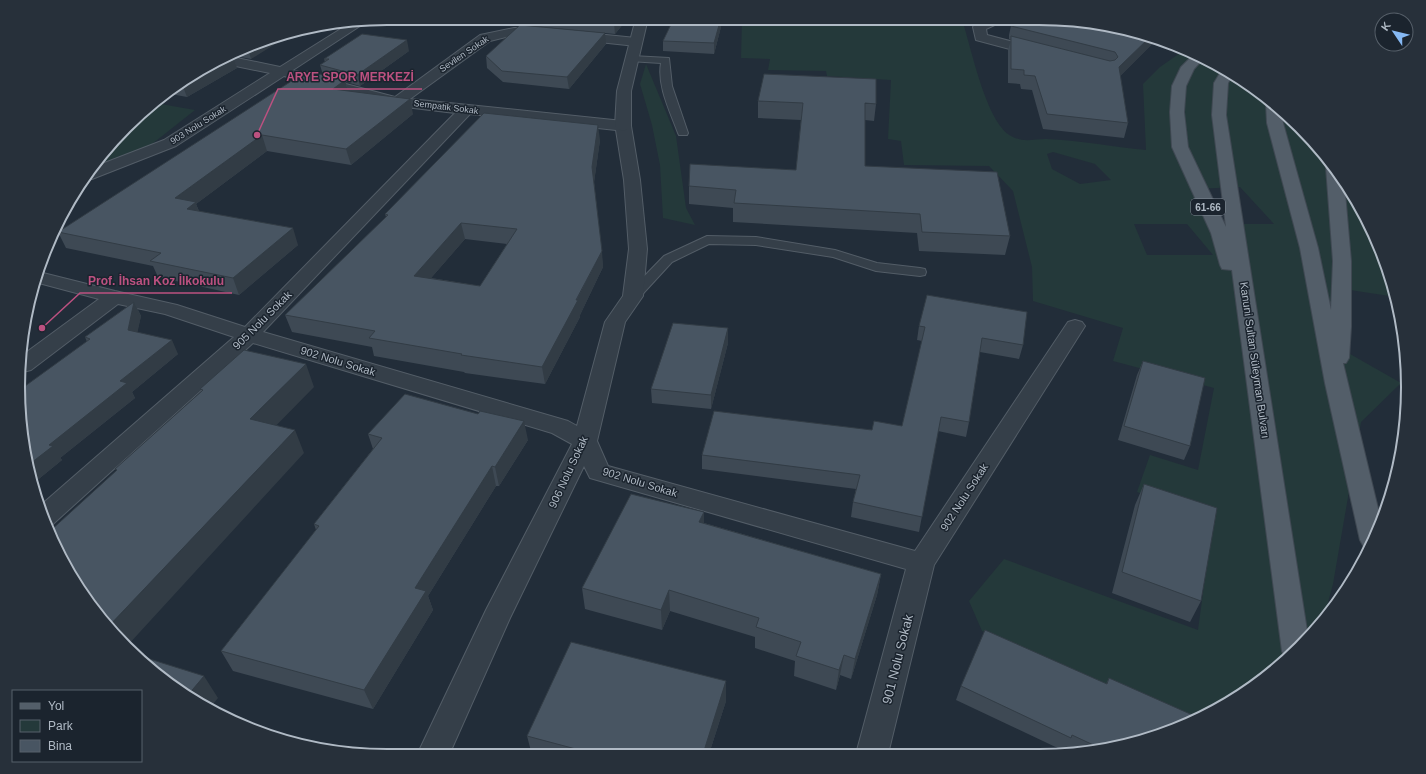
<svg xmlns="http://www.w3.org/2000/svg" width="1426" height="774" font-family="Helvetica,sans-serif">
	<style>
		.green { fill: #24393a; fill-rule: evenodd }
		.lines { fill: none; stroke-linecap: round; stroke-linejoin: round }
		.service-casing { stroke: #535d67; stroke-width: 2 }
		.minor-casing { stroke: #535d67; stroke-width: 2 }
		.tertiary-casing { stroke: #535d67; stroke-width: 2 }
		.primary-casing { stroke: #3f4852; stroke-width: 2 }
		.service { fill: #353f49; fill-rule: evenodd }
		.minor { fill: #353f49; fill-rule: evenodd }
		.tertiary { fill: #353f49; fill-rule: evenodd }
		.primary { fill: #535e69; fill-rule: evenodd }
		.wall { fill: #3e4954; fill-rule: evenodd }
		.shaded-wall { fill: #323c45 }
		.building { fill: #485562; stroke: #323c45; fill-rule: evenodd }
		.labels { text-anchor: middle; stroke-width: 3; stroke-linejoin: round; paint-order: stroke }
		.far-street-label { font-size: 9px; fill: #b0bac5; stroke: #1b242e }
		.shield { fill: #1b242e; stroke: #838d98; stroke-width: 1 }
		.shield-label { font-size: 10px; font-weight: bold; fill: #b0bac5 }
		.street-label { font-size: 11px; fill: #b0bac5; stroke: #1b242e }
		.near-street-label { font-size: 13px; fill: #b0bac5; stroke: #1b242e }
		.rim { fill: none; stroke: #b0bac5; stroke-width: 2 }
		.leader { fill: none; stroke: #bc5180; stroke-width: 1.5 }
		.callout-dot { fill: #bc5180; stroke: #1b242e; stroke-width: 1.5 }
		.callout-label { font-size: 12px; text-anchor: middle; font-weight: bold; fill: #bc5180; stroke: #1b242e; stroke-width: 3; stroke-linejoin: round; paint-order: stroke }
	</style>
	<rect width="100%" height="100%" fill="#222d39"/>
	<path class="green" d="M742,18L975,19L964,26C972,52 987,123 1011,136C1023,143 1033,139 1046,139C1079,140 1113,147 1146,150L1143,84L1160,67L1183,51L1223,67L1282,109L1332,162L1370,224L1396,297L1337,288L1343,350L1401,383L1361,422L1333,584L1324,617L1300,648L1244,694L1189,721L982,631L969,601L1004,559L1198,630L1213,518L1137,492L1150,455L1198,470L1214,388L1113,361L1123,328L1033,301L1032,267L1013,191L989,166L904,165L901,141L888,139L891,80L827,76L826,71L768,70L770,59L741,58ZM1053,152L1095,164L1111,180L1080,184L1052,169L1047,154ZM1240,187L1274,224H1218L1194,189ZM1134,224H1187L1213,255H1147Z
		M646,64L676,136L686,208L695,225L663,218L660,165L652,125L640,84Z
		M155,103L195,110L152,144L96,165Z"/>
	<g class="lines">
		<defs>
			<path id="service" d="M632,56L669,58L672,86L688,133L687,135H679L678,133C670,111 657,86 661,63L629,61L627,59L629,57Z
				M707,236L756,237L835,250L877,263L920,268L925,269L926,272L925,275L920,276L876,271L833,257L756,245L709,244L672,262L638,299H628L626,296L628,293L664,256Z"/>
			<path id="minor" d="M987,19H1003L1001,22L986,29L987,35L1044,50L1046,53L1044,56L1039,57L976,40L973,27L975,24Z
				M366,22L293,70L395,97L480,35L514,28H543L547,29L549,32L547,35H514L490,41L410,99L623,121L628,123L631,126L640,180L647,249L643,296L625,322L597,441L608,466L915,551L1068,322L1075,320L1082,322L1085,326L934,565L888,754H856L906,569L590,478L584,466L510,618L449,755H417L486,610L572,444L552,433L253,343L53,524L46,526L41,505L234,337L165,314L118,304L31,370L23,372L24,354L99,299L35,282L39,272L115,291L177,305L245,327L455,113L397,106L284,76L176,146L92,179L82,180L94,167L164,140L270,73L221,63L232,57L280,67L347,25ZM470,114L616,130L624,180L629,249L623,296L605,322L577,426L568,421L263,332Z
				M576,32L636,38L641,39L642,42L641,45L636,46L571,39L570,36L571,33Z"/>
			<path id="tertiary" d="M636,18H648L631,91V126L628,129L623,131L618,129L615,126L617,91Z"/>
			<path id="primary" d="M1193,55L1203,59L1194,69L1186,86L1184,112L1188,147L1226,227L1212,115L1214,83L1223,68L1233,74L1228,83L1226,115L1308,637L1300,648L1286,660L1282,651L1232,270L1222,269L1220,265L1211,233L1172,147L1170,112L1172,86L1181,67Z
				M1268,100L1281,109L1283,123L1318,248L1331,310L1333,261L1326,167L1328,164L1332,163L1344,181L1351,261V327L1349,358L1346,363H1343L1381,521L1369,549L1364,547L1360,540L1325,383L1300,248L1267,123L1266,103Z"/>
		</defs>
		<use href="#service" class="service-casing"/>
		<use href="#minor" class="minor-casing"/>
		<use href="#tertiary" class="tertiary-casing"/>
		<use href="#primary" class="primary-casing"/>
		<use href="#service" class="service"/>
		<use href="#minor" class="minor"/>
		<use href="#tertiary" class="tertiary"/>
		<use href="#primary" class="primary"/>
	</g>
	<path class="wall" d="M500,18H628L615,34L523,25L509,26Z
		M674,18H721V27L714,54L663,51V41Z
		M1012,21L1135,31L1156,40L1120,76L1128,123L1124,138L1043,129L1032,90L1021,89L1020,84L1008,83V50L1011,40L1009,39V35Z
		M268,38L251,59L234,56Z
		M606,44L569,89L503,82L487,68L486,56Z
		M409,51L360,86L346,82L348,91L413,114L351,165L267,151L196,204L199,211L298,245L239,295L158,277L153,266L66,248L58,232L323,75L320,65L325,62L324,59Z
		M233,56L237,68L187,97L165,93Z
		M758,101L876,104L874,121L865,120V166L1010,236L1005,255L919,251L917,233L733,222V208L689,204V186L796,170L801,120L758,118Z
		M600,140L594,182L603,267L580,315V317L545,384L465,373L464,372L374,356L372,347L292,332L285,315L386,217L385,214ZM465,239L507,244L480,286L431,278Z
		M134,302L141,316L137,332L178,354L132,392L135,398L60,458L62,460L35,482L19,411L87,342L85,337Z
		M919,326L1023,345L1019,359L980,352L969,422L966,437L938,431L919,532L851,517L853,502L856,489L702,469V455L902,426L922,341L917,340Z
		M728,343L711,409L652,403L651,389Z
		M1143,361L1190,446L1184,460L1118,440L1137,375Z
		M368,434L528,440L499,486H496L428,596L433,610L373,709L233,671L221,651L316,530L314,524L373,449Z
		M1144,484L1201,601L1190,622L1112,593L1135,505Z
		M704,512V523L881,574L877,595L851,679L840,675L836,690L794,676L795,661L755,648V637L670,611L662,630L585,609L582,588Z
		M1109,678L1158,736L1087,753H1073L1065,749L1064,751L956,700L961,686L1106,684Z
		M726,701L709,754L532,755L527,736Z"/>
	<path class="shaded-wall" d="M508,18H522L523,25L509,26Z
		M619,18H628L615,34L614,23Z
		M721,18V27L714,54V43Z
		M293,33L251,59L248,49L268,38Z
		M605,33L606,44L569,89L567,77Z
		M1150,37L1156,40L1115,81L1119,67Z
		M407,40L409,51L360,86L357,75Z
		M233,56L237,68L187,97L182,84Z
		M345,80L349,95L333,89Z
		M410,99L413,114L351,165L346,149Z
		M598,125L600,140L594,183L592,167Z
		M262,135L267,151L196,204L202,219L194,225L175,198Z
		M461,223L465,239L418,293L414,276Z
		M293,228L298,245L239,295L233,278Z
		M602,251L603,267L580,315V317L545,384L542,367Z
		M134,302L141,316L135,344L128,330Z
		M728,328V343L711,409V395Z
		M172,340L178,354L132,392L135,398L60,458L62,460L35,482L31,463L49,445L120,381Z
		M306,364L314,387L260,442L250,419Z
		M524,421L528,440L499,486L495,467Z
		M295,430L304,453L128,645L110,630L108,627Z
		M492,466L496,486L428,596L433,610L373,709L364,690L415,588Z
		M704,512V533L699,522Z
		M881,574L877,595L851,679L855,659Z
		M669,590L670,611L662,630L661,610Z
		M844,655L840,675L836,690L839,670Z
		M204,676L218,698L209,709L203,707L188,695Z
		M726,681V701L709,754H703Z"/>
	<path class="building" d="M564,18H619L614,23Z
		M674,18H721L714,43L663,41Z
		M1015,19H1063L1135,31L1150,37L1119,67L1128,123L1047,114L1035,76L1024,75V70L1011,69V36L1110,61L1115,60L1118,57L1115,52L1011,26L1012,21Z
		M520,25L605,33L567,77L502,71L486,56Z
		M362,34L407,40L357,75L320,65L329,59H324Z
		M307,71L345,80L333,89L410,99L346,149L262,135L175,198L196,202L187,209L293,228L233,278L150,261L161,253L58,232Z
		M764,74L876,79V104L865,103V166L997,172L1010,236L922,232L920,214L734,203L736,190L689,186L690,164L796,170L803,103L758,101Z
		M484,113L598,125L592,167L602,251L576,300H578L542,367L461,355L462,354L369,338L375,331L285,315L388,215L385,214ZM461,223L517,229L480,286L414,276Z
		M927,295L1027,312L1023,345L982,338L969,422L941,417L922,517L853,502L860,475L702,455L714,411L872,430L874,421L902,426L925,327L919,326Z
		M134,302L128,330L172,340L120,381L127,383L49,445L53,446L31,463L19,411L21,389L90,339L85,337Z
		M673,323L728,328L711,395L651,389Z
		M244,350L306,364L250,419L295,430L108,627L49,532L117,470L115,469L203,390L200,389Z
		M1143,361L1205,378L1190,446L1124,426Z
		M405,394L478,414L480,411L524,421L495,467L492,466L415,588L426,591L364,690L221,651L319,526L314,524L382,438L368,434Z
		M1144,484L1217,508L1201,601L1122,572Z
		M631,494L704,512L699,522L881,574L855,659L844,655L839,670L796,656L801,642L756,627L759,618L669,590L661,610L582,588Z
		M985,630L1107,684L1109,678L1197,717L1158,736L1102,749L1072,735L1071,738L961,686Z
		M571,642L726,681L703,754H586L587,752L527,736Z
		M140,656L204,676L188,695Z"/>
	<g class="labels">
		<g class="far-street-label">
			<text transform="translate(464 54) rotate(-34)" y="3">Sevilen Sokak</text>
			<text transform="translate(446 107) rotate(7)" y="3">Sempatik Sokak</text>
			<text transform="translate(198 125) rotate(-32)" y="3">903 Nolu Sokak</text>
		</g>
		<rect class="shield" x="1191" y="199" width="34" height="16" rx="3"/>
		<g class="shield-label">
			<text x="1208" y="211">61-66</text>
		</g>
		<g class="street-label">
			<text transform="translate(262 320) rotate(-45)" y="4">905 Nolu Sokak</text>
			<text transform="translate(1255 360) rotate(82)" y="4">Kanuni Sultan Süleyman Bulvarı</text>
			<text transform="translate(338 361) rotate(17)" y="4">902 Nolu Sokak</text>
			<text transform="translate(568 472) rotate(-65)" y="4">906 Nolu Sokak</text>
			<text transform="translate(640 482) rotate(17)" y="4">902 Nolu Sokak</text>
			<text transform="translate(964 497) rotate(-57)" y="4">902 Nolu Sokak</text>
		</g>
		<g class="near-street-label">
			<text transform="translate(897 659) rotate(-76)" y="5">901 Nolu Sokak</text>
		</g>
	</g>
	<path d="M0 0H1426V774H0ZM387 25H1039A362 362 0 0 1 1401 387V387A362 362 0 0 1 1039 749H387A362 362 0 0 1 25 387V387A362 362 0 0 1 387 25Z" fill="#27303a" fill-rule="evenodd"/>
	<path class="rim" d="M387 25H1039A362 362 0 0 1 1401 387V387A362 362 0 0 1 1039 749H387A362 362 0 0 1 25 387V387A362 362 0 0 1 387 25Z"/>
	<path class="leader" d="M257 135L278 89H422M42 328L80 293H232"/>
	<g class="callout-dot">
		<circle cx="257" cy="135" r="4"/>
		<circle cx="42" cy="328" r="4"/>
	</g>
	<g class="callout-label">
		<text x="350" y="81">ARYE SPOR MERKEZİ</text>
		<text x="156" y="285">Prof. İhsan Koz İlkokulu</text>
	</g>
	<rect x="12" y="690" width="130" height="72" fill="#1b242e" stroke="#57606a"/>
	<rect x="20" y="703" width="20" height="6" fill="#535e69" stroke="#57606a"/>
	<text x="48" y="710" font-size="12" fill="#b0bac5">Yol</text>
	<rect x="20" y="720" width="20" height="12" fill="#24393a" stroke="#57606a"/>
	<text x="48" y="730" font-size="12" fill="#b0bac5">Park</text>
	<rect x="20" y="740" width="20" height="12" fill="#485562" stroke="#57606a"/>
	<text x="48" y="750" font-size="12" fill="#b0bac5">Bina</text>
	<g transform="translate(1394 32) rotate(305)"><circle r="19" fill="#1b242e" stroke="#57606a"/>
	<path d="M0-3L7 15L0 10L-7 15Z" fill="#86b9f4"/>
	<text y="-6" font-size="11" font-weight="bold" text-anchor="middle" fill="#b0bac5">K</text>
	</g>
</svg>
